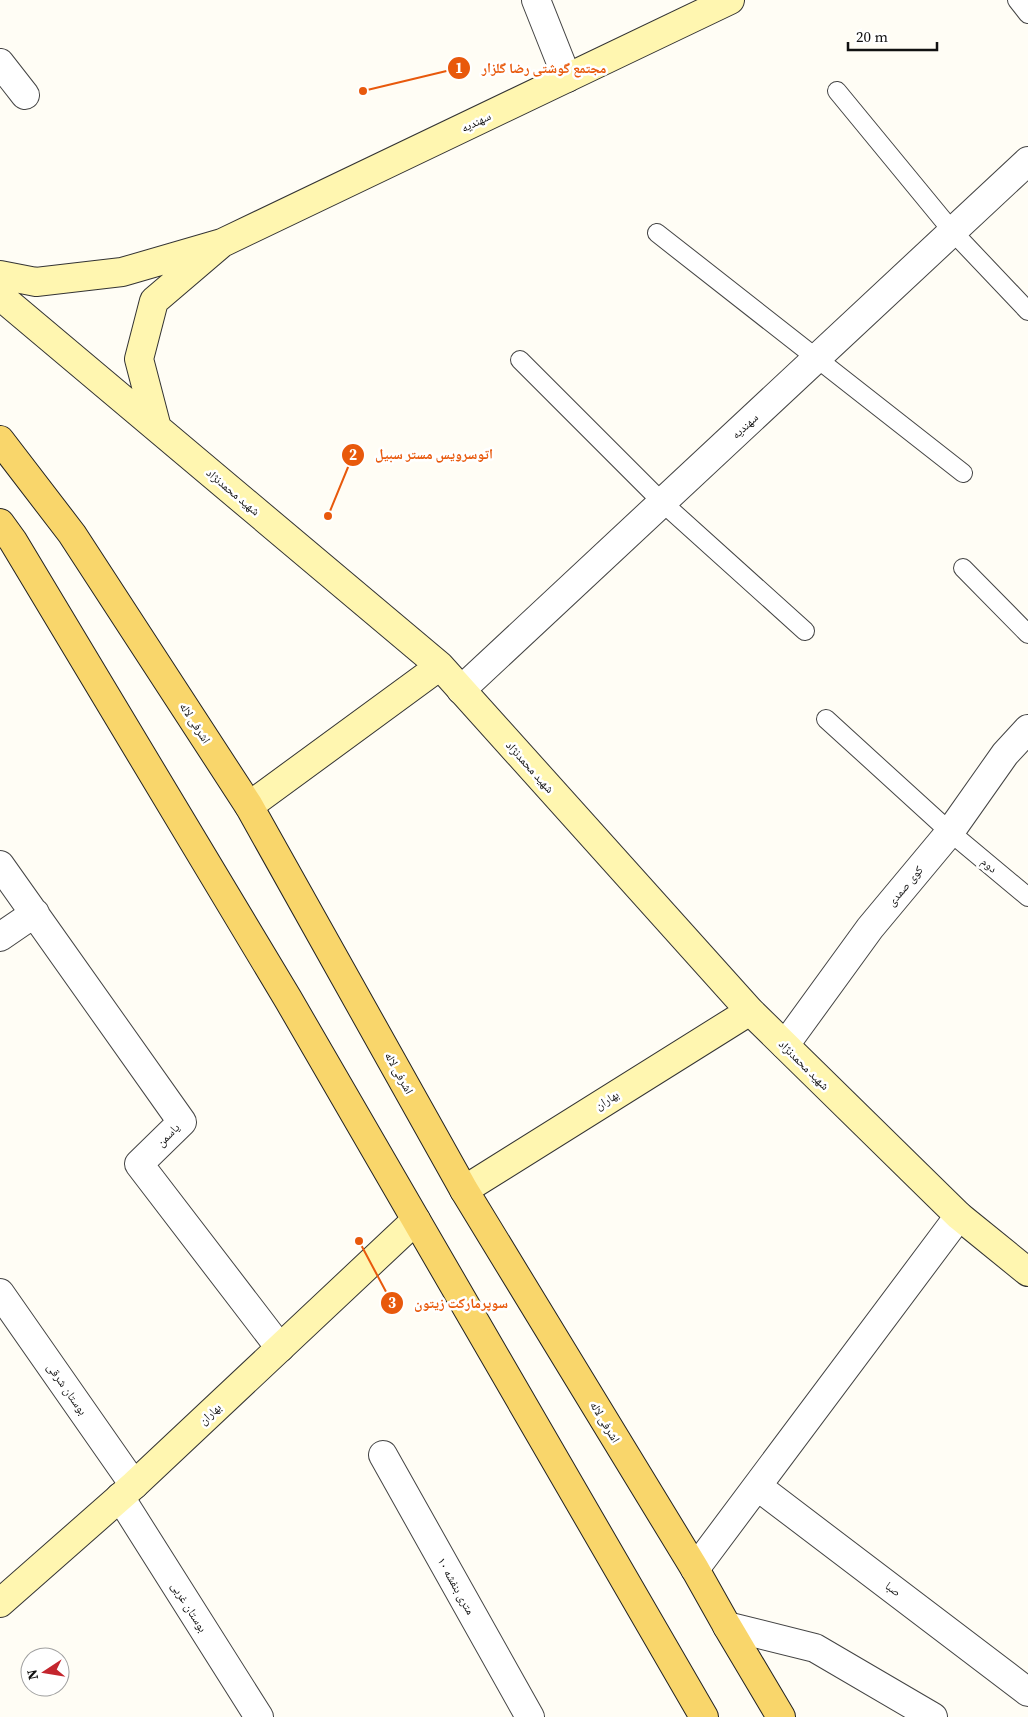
<svg xmlns="http://www.w3.org/2000/svg" width="1028" height="1717" font-family="'Source Serif 4','Noto Naskh Arabic',serif">
	<style>
		.lines { fill: none; stroke-linecap: round; stroke-linejoin: round }
		.service-casing { stroke: #444; stroke-width: 20 }
		.minor-casing { stroke: #444; stroke-width: 30 }
		.secondary-casing { stroke: #333; stroke-width: 30 }
		.primary-casing { stroke: #222; stroke-width: 30 }
		.service { stroke: #fff; stroke-width: 18 }
		.minor { stroke: #fff; stroke-width: 28 }
		.secondary { stroke: #fff6b0; stroke-width: 28 }
		.primary { stroke: #f9d66b; stroke-width: 28 }
		.labels { text-anchor: middle; stroke-width: 5; stroke-linejoin: round; paint-order: stroke }
		.street-label { font-size: 12px; fill: #111; stroke: #fff }
		.leader { fill: none; stroke: #e8590c; stroke-width: 2 }
		.callout-dot { fill: #e8590c; stroke: #fff; stroke-width: 2 }
		.mark-label { font-size: 15px; text-anchor: middle; font-weight: bold; fill: #fff }
		.callout-label { font-size: 14px; text-anchor: middle; font-weight: bold; fill: #e8590c; stroke: #fff; stroke-width: 5; stroke-linejoin: round; paint-order: stroke }
	</style>
	<rect width="100%" height="100%" fill="#fffdf5"/>
	<g class="lines">
		<defs>
			<path id="service" d="M1017,0L1028,14
				M837,91L953,232L1028,311
				M657,233L963,473
				M520,360L663,503L805,631
				M963,568L1028,634
				M826,719L950,832L1028,897"/>
			<path id="minor" d="M536,0L567,78
				M0,63L25,95
				M461,690L1028,161
				M0,865L182,1122L139,1164L280,1348
				M0,937L35,913
				M785,1045L870,928L950,832L1005,754L1028,729
				M0,1293L134,1485
				M383,1455L530,1717
				M757,1486L1028,1692
				M120,1497L259,1717
				M695,1569L959,1216
				M727,1626L815,1648L933,1717"/>
			<path id="secondary" d="M222,243L730,0
				M0,275L36,282L122,272L222,243L154,301L139,359L157,428
				M0,296L440,666L750,1011L959,1216L1028,1272
				M249,806L440,666
				M464,1190L750,1011
				M0,1603L134,1485L416,1220"/>
			<path id="primary" d="M0,440L72,534L249,806L464,1190L695,1569L727,1626L781,1717
				M0,523L13,541L288,999L704,1717"/>
		</defs>
		<use href="#service" class="service-casing"/>
		<use href="#minor" class="minor-casing"/>
		<use href="#secondary" class="secondary-casing"/>
		<use href="#primary" class="primary-casing"/>
		<use href="#service" class="service"/>
		<use href="#minor" class="minor"/>
		<use href="#secondary" class="secondary"/>
		<use href="#primary" class="primary"/>
	</g>
	<g class="labels">
		<g class="street-label">
			<text transform="translate(476 122) rotate(-26)" y="4">سهندیه</text>
			<text transform="translate(745 426) rotate(-43)" y="4">سهندیه</text>
			<text transform="translate(233 492) rotate(40)" y="4">شهید محمدنژاد</text>
			<text transform="translate(195 723) rotate(57)" y="4">اشرفی لاله</text>
			<text transform="translate(530 767) rotate(48)" y="4">شهید محمدنژاد</text>
			<text transform="translate(989 865) rotate(40)" y="4">دوم</text>
			<text transform="translate(905 886) rotate(-50)" y="4">کوی صمدی</text>
			<text transform="translate(804 1065) rotate(45)" y="4">شهید محمدنژاد</text>
			<text transform="translate(399 1073) rotate(61)" y="4">اشرفی لاله</text>
			<text transform="translate(607 1100) rotate(-32)" y="4">بهاران</text>
			<text transform="translate(168 1135) rotate(-46)" y="4">یاسمن</text>
			<text transform="translate(67 1389) rotate(55)" y="4">بوستان شرقی</text>
			<text transform="translate(210 1414) rotate(-43)" y="4">بهاران</text>
			<text transform="translate(605 1422) rotate(59)" y="4">اشرفی لاله</text>
			<text transform="translate(456 1586) rotate(61)" y="4">۱۰ متری بنفشه</text>
			<text transform="translate(893 1589) rotate(37)" y="4">صبا</text>
			<text transform="translate(189 1607) rotate(58)" y="4">بوستان غربی</text>
		</g>
	</g>
	<path class="leader" d="M363 91L459 68M328 516L353 455M359 1241L392 1303"/>
	<g class="callout-dot">
		<circle cx="363" cy="91" r="5"/>
		<circle cx="328" cy="516" r="5"/>
		<circle cx="359" cy="1241" r="5"/>
		<circle cx="459" cy="68" r="12"/>
		<circle cx="353" cy="455" r="12"/>
		<circle cx="392" cy="1303" r="12"/>
	</g>
	<g class="mark-label">
		<text x="459" y="73">1</text>
		<text x="353" y="460">2</text>
		<text x="392" y="1308">3</text>
	</g>
	<g class="callout-label">
		<text x="544" y="73">مجتمع گوشتی رضا گلزار</text>
		<text x="434" y="459">اتوسرویس مستر سبیل</text>
		<text x="461" y="1308">سوپرمارکت زیتون</text>
	</g>
	<g transform="translate(45 1672) rotate(258)"><circle r="24" fill="#ffffff" stroke="#a0a0a0"/>
	<path d="M0-4L9 19L0 12L-9 19Z" fill="#c4262e"/>
	<text y="-8" font-size="14" font-weight="bold" text-anchor="middle" fill="#111111">N</text>
	</g>
	<path d="M848 42v8h89v-8" fill="none" stroke="#111111" stroke-width="2.5"/>
	<text x="856" y="42" font-size="15" fill="#111111" stroke="#ffffff" stroke-width="4" paint-order="stroke">20 m</text>
</svg>
